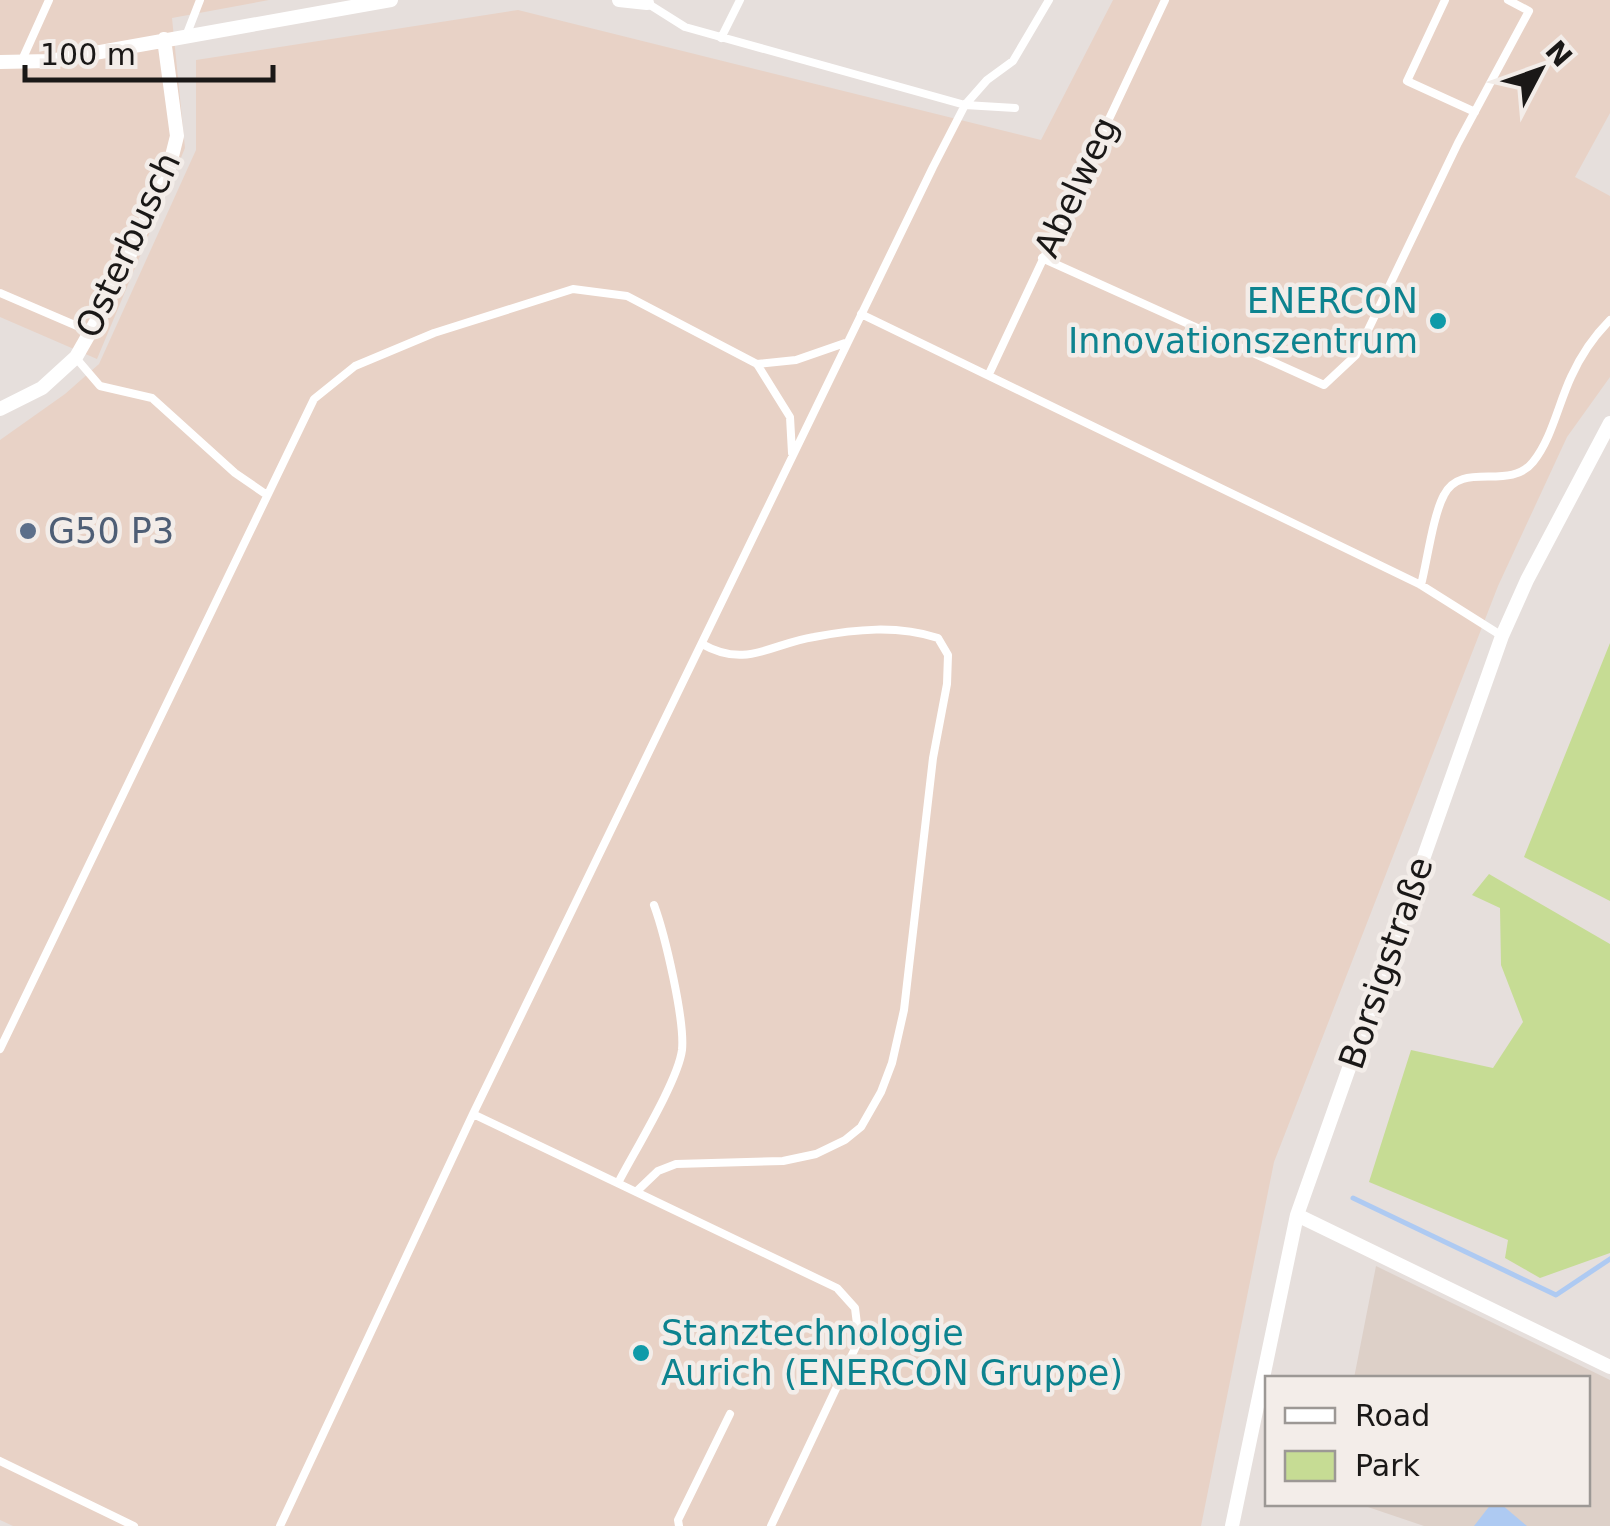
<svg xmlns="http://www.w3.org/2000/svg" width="1610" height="1526" font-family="'DejaVu Sans',sans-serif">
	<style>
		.commercial { fill: #e8d2c6 }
		.built { fill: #ddd0c8 }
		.green { fill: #c6dc94 }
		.water { fill: #aecaf2 }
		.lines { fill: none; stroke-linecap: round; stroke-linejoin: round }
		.stream { stroke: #aecaf2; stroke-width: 5 }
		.service { stroke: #fff; stroke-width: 8 }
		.minor { stroke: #fff; stroke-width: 14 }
		.culture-dot { fill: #0f9aa8; stroke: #f3ede9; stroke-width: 4 }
		.service-dot { fill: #5c6f8a; stroke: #f3ede9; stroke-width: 4 }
		.labels { text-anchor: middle; stroke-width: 9; stroke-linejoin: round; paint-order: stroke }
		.street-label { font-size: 35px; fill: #1a1817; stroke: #f3ede9 }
		.culture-label { font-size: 35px; fill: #0d838f; stroke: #f3ede9; text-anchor: end }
		.service-label { font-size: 35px; fill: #4e5e75; stroke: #f3ede9; text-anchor: start }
	</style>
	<rect width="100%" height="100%" fill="#e6dfdc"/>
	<path class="commercial" d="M0,0H269L172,18L185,148L97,359L0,317Z
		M1113,0H1610V113L1575,177L1610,196V377L1567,437L1498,586L1274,1162L1201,1526H13L0,1520V440L65,394L99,364L196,150V60L518,10L1041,140Z"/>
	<path class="built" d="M1376,1266L1610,1380V1526H1424L1359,1504H1588V1378H1354Z"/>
	<path class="green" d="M1610,643V901L1524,857Z
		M1489,874L1610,944V1253L1540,1278L1505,1258L1508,1240L1369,1182L1411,1050L1493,1068L1523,1022L1501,965L1500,908L1472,895Z"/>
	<path class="water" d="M1491,1504H1501L1527,1526H1474Z"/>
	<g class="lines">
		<path class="stream" d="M1353,1198L1556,1295L1610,1259"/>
		<path class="service" d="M1445,0L1407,81L1475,112
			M647,3L685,27L965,105L1015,108
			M186,36L200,0
			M721,38L740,0
			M22,60L49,0
			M1042,258L1324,385L1356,355L1458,143L1529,11L1508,0
			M0,293L91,332
			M861,314L1421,585L1502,636
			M76,358L100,386L152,398L235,473L267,495
			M757,364L796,360L845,343
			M989,374L1165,0
			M1421,585C1427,562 1433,515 1444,495C1462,460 1509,492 1533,462C1552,438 1558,405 1571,377C1580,357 1594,336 1610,320
			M0,1049L314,399L355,366L434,333L573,289L627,296L757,364L790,417L792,453
			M473,1114L837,1288L855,1308L859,1340L771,1526
			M618,1183C634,1152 678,1081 682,1050C685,1020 665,935 654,905
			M636,1192L658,1171L676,1164L783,1161L816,1154L845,1140L861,1127L881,1092L892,1063L904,1010L933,758L947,684L948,655L938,638C897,625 856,629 814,637C770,644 746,669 702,644
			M0,1461L134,1526
			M280,1526L473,1114L933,167L965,105L987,80L1013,61L1049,0
			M679,1526L678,1520L730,1414"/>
		<path class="minor" d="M619,0L647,3
			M0,62L50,61L391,0
			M0,409L42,388L76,357L108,301L167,176L177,136L164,39
			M1297,1215L1610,1367
			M1232,1526L1297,1215L1502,636L1527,580L1610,423"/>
	</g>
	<g class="culture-dot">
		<circle cx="1438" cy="321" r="10"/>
		<circle cx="641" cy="1353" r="10"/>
	</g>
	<circle class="service-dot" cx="28" cy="531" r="10"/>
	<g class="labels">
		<g class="street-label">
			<text transform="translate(1076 187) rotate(-65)" y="12">Abelweg</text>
			<text transform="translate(128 245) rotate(-65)" y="12">Osterbusch</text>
			<text transform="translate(1386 963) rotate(-71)" y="12">Borsigstraße</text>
		</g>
		<g class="culture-label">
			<text x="1418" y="313">ENERCON<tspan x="1418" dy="40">Innovationszentrum</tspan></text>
			<text x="661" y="1345" text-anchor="start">Stanztechnologie<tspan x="661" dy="40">Aurich (ENERCON Gruppe)</tspan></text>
		</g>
		<g class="service-label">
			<text x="48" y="543">G50 P3</text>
		</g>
	</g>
	<rect x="1265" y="1376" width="325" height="130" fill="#f3ede9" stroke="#9c9895" stroke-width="2.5"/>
	<rect x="1285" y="1408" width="50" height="15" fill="#ffffff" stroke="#9c9895" stroke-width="2.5"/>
	<text x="1355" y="1426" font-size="30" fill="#1a1817">Road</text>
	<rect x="1285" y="1451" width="50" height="30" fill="#c6dc94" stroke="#9c9895" stroke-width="2.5"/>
	<text x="1355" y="1476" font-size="30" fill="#1a1817">Park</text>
	<g transform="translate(1540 70) rotate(49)" stroke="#f3ede9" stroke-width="8" paint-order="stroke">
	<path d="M0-8L18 38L0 25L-18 38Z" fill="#1a1817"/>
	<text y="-15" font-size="28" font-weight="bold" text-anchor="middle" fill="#1a1817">N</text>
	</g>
	<path d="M25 65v15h248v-15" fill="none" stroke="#1a1817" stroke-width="5"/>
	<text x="40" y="65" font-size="30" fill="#1a1817" stroke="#f3ede9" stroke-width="8" paint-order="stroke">100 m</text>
</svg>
